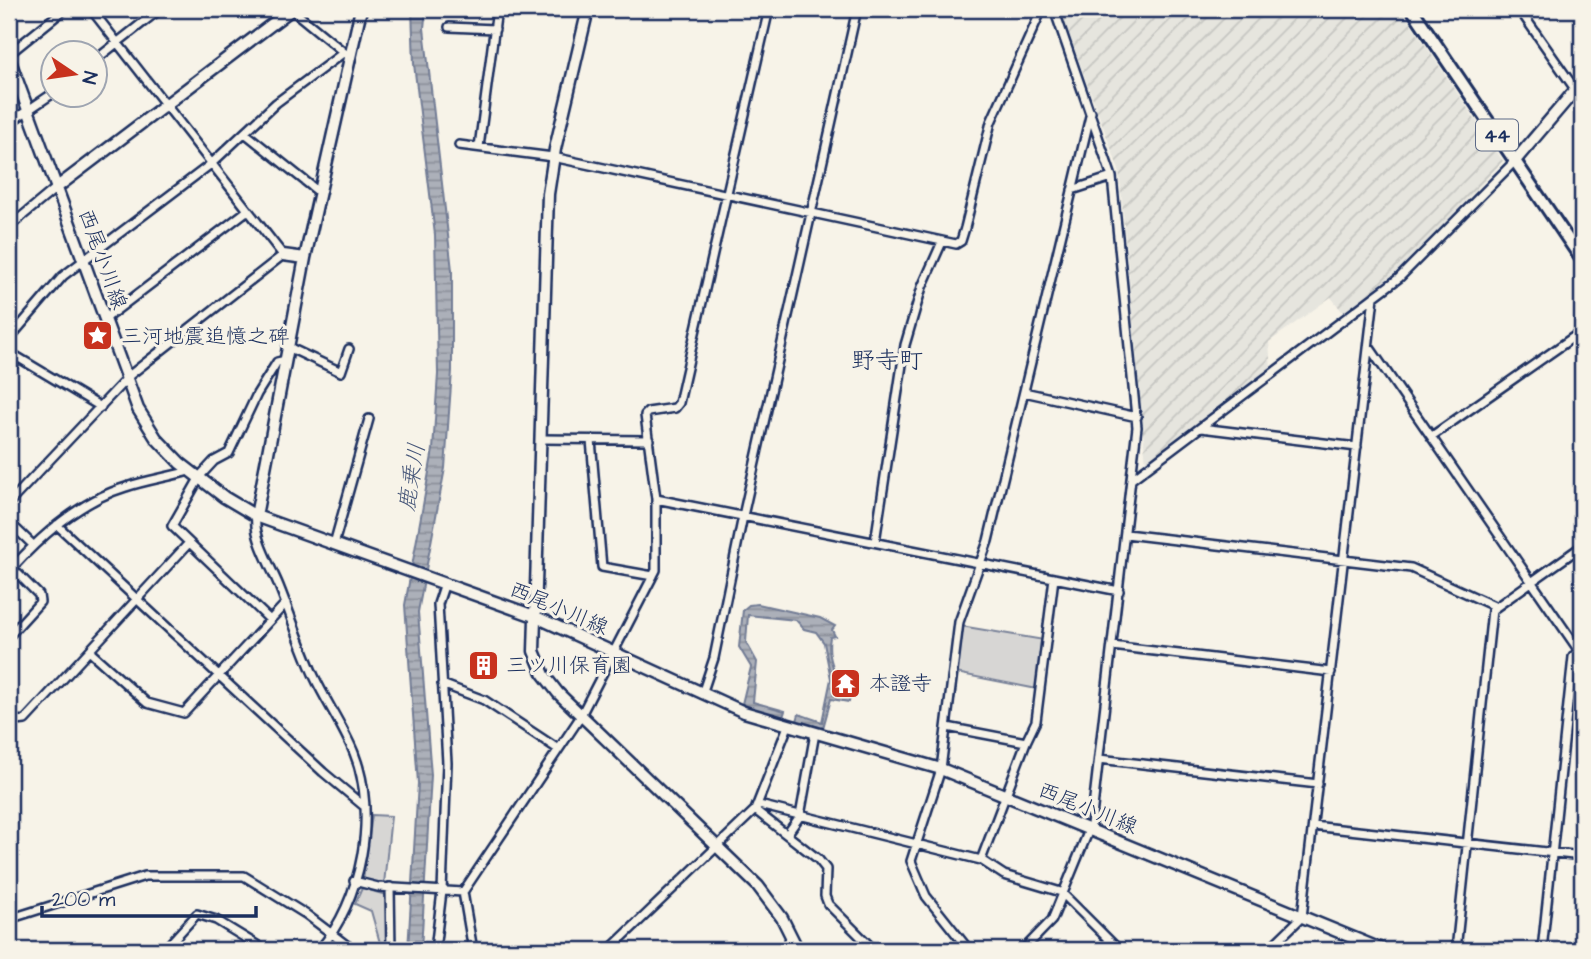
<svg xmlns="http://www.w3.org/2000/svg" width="1591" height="959" font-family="'Architects Daughter','Klee One',sans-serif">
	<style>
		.industrial { fill: url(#industrial-furrows) }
		.park { fill: #d7d6d4; stroke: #798299; stroke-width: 2 }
		.water { fill: url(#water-rules); stroke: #727c95; stroke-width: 2 }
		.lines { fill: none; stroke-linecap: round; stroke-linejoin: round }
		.street-casing { stroke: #1b2f5e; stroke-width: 12 }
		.secondary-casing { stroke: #1b2f5e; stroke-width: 15 }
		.primary-casing { stroke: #1b2f5e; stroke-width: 16 }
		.street { stroke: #f7f3e8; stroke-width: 7 }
		.secondary { stroke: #f7f3e8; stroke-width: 10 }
		.primary { stroke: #f7f3e8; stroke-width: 10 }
		.labels { text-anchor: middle; stroke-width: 6; stroke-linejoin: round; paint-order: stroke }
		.shield { fill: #f7f3e8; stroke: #5d6a87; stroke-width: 2 }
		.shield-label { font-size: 19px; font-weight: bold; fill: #1b2f5e }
		.street-label { font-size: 21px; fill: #1b2f5e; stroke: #f7f3e8 }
		.poi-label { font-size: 21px; fill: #1b2f5e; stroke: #f7f3e8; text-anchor: start }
		.water-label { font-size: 23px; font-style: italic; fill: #465679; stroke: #f7f3e8 }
		.quarter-label { font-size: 24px; fill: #1b2f5e; stroke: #f7f3e8 }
	</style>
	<defs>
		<pattern id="industrial-furrows" width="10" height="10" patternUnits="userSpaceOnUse" patternTransform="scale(1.75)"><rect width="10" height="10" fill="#e6e5de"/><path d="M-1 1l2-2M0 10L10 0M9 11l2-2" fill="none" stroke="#c5c5c1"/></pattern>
		<pattern id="water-rules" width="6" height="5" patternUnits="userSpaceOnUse" patternTransform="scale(1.75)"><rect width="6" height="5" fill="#acb0b9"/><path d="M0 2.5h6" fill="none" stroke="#8b909a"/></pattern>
	</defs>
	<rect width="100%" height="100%" fill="#f7f3e8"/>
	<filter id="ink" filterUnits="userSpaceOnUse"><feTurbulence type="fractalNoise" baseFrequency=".0143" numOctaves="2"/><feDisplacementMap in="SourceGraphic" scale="14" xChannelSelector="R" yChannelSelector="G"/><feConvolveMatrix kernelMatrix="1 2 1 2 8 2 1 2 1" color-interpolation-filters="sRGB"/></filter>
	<g filter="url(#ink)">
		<path class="industrial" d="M1060,9H1401L1503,161L1407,263L1344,314L1331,297L1269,342L1271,369L1146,464L1119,170Z"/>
		<path class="park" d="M961,626L1044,640L1037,689L956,673Z
			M372,815L391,816L384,884L363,880Z
			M362,888L386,895L388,950H382L371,911L355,904Z"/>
		<path class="water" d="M412,9H426L424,28L452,270V371L445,468L418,612L431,775L421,950H408L418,783L405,605L433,450L438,374L435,235L414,64Z
			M758,604L820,618L835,626L832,630L835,636L830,637C826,659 837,672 840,692L850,697L849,702L831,699L823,728L797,721L799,714L822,722L831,679L824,643L816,632L804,629L796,620L748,615L746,642L757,662L753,702L785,711L782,720L742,704L751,667L739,647L743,610L749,605Z"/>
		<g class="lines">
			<defs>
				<path id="street" d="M291,9L346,54
					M1519,9L1582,99
					M449,27L495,29
					M9,54L65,9
					M94,61L160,9
					M9,123L52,94
					M245,133L320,193
					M459,145L553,157L956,244L961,241L965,228L991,122L1042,9
					M479,147L497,9
					M1072,190L1112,177
					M9,227L56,188
					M105,319L248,210
					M9,339L63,276L211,164L276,103L343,53
					M288,347L341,372L349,349
					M1370,348L1582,655
					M9,352L101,407
					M9,374L17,357
					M1024,392L1137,417
					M1201,428L1357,447
					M1432,436L1582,331
					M540,439L649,440
					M591,440L602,567L653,576
					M1132,479L1399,278L1514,162
					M656,499L1119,591
					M9,503L130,375L283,255L91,9
					M256,516C253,538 271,566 279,586C291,616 301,647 314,676C326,702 343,726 354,753C378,814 362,901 319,950
					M9,522L33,545
					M57,525L323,772L365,807
					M1126,534L1411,568L1494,606
					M875,542L905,345L922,287L942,242
					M334,544L369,419
					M270,620L172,526L201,475L214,461L229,453L257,394L277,362L286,360
					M9,636L40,602L39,595L12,568C42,535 82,500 126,487C147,480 169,477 189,471
					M1112,646L1331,672
					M89,651L147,703L184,713L286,603
					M442,684L484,700L558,749
					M702,694L714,658L743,516L857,9
					M9,713L17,721L25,720L189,543
					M947,727L1026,742L981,860
					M1026,742L1036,721L1054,578
					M1099,759L1318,784
					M759,805L981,860L1004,875L1061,892L1119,950
					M755,810L818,859L826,869L825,896L828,904L874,950
					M1313,826L1582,856
					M788,833L800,816L815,733
					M354,881L378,887L463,892
					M390,887L391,950
					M9,919L145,876H244L307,915L353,950
					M164,950L197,914L216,920L265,950
					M435,950L442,891L447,763L438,604L445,583
					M473,950L463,892L579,719L656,570V499L645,415L648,412L675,408L679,403L769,9
					M609,950L755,810L788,726
					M785,950L791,936
					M969,950L926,896L911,861L941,769L959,622L988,541L1091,112
					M1023,950L1052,920L1091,825L1137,427L1112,177L1054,9
					M1268,950L1302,917L1374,297
					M1456,950L1492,610L1582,546
					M1542,950L1573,657L1579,650"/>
				<path id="secondary" d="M588,9L555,149L548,194L534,651L544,675L558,693L758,886L782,918L798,950
					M9,58L138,409L156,438L180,463L224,497L256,516L534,616L744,712L941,769L1383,950
					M1514,162L1582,82
					M56,188L292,9
					M283,255L305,258
					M256,516L305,258L361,9"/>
				<path id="primary" d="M1412,9L1582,260"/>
			</defs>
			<use href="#street" class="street-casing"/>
			<use href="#secondary" class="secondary-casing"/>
			<use href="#primary" class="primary-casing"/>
			<use href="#street" class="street"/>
			<use href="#secondary" class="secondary"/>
			<use href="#primary" class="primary"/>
		</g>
	</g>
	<defs>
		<symbol id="sight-square" viewBox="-11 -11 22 22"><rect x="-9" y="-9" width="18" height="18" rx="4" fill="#c8321e" stroke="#f7f3e8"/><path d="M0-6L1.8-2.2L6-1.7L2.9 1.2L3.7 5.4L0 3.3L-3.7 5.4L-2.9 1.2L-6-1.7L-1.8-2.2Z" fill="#fff"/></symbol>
		<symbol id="building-square" viewBox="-11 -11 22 22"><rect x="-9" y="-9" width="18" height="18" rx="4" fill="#c8321e" stroke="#f7f3e8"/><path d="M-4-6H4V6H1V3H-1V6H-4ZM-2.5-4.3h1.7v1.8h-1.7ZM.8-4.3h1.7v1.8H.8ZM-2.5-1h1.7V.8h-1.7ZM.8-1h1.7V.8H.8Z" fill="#fff"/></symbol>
		<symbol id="temple-square" viewBox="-11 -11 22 22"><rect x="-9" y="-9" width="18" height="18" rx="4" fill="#c8321e" stroke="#f7f3e8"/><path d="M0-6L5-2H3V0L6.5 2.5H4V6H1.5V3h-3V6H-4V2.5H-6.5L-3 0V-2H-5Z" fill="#fff"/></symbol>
	</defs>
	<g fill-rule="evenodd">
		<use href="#sight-square" x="80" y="318" width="35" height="35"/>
		<use href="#building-square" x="466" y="648" width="35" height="35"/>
		<use href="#temple-square" x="828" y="666" width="35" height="35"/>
	</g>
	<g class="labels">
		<rect class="shield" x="1476" y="119.5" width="42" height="31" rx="5"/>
		<g class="shield-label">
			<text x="1497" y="142">44</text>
		</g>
		<g class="street-label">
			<text transform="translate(103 259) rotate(70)" y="7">西尾小川線</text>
			<text transform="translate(559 608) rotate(23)" y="7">西尾小川線</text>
			<text transform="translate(1088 808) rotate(22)" y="7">西尾小川線</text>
		</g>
		<g class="poi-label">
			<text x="121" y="343">三河地震追憶之碑</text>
			<text x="506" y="672">三ツ川保育園</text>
			<text x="869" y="690">本證寺</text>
		</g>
		<g class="water-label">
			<text transform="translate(411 477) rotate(-81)" y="8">鹿乗川</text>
		</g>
		<g class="quarter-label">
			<text x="887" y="368">野寺町</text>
		</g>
	</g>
	<rect width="1591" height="959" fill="none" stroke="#f7f3e8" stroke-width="35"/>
	<rect x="18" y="18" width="1556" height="924" fill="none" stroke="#1b2f5e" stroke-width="2.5" filter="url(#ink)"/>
	<g transform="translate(74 74) rotate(103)"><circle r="33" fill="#f7f3e8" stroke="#9fa5b1" stroke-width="2"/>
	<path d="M0-5L12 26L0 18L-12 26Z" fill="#c8321e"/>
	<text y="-10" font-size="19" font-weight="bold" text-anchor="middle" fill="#1b2f5e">N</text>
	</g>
	<path d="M42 906v10h214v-10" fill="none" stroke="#1b2f5e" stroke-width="3.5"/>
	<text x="52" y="906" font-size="21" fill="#1b2f5e" stroke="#f7f3e8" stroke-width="5" paint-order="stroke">200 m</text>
</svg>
